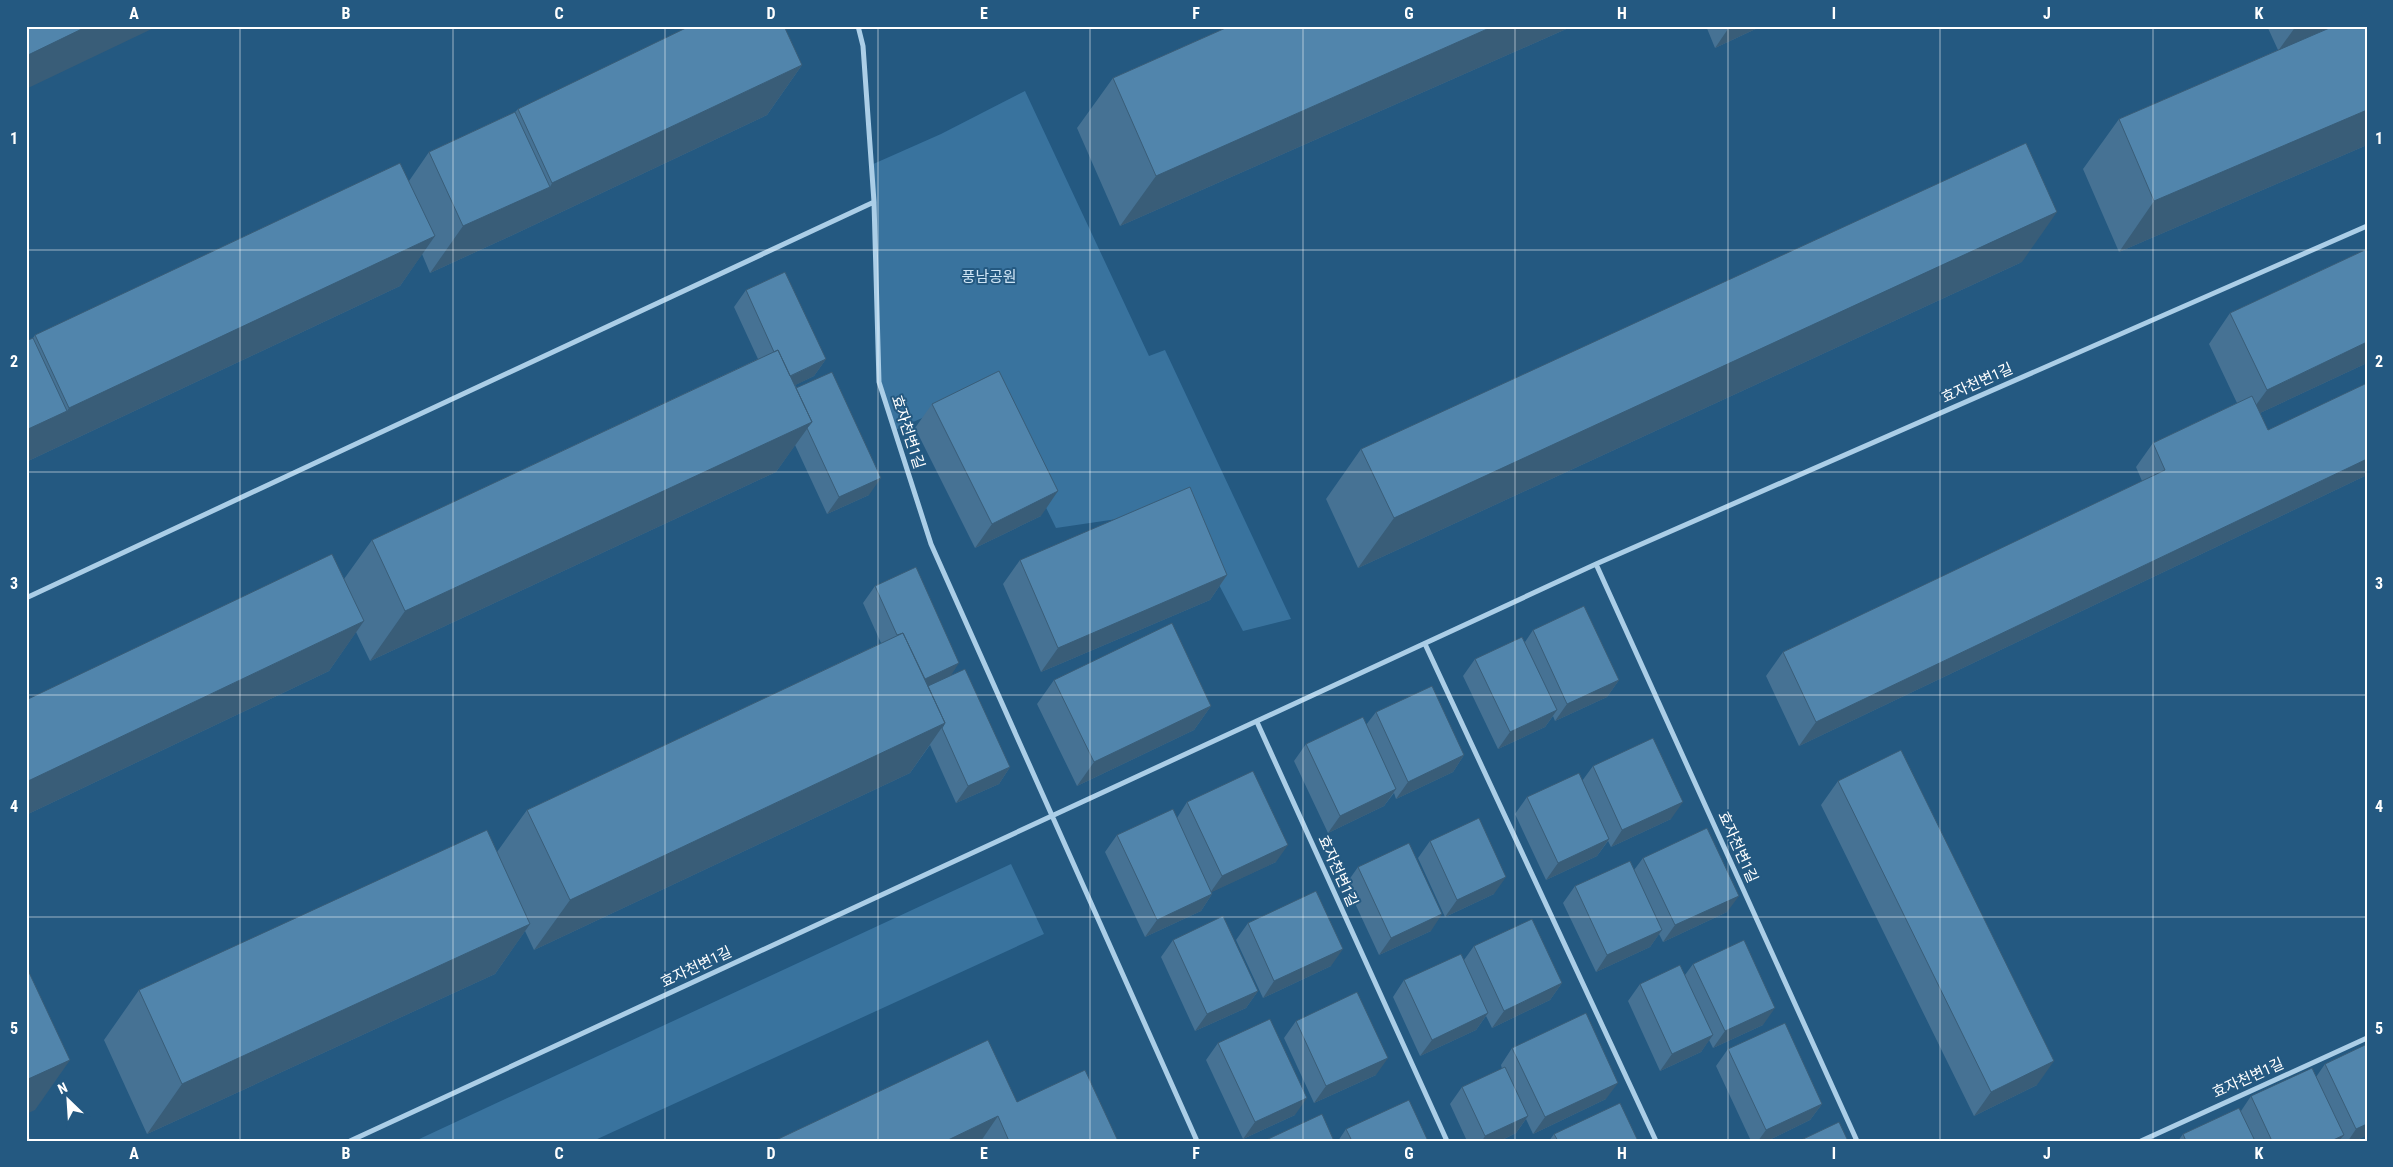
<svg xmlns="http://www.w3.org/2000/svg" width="2393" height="1167" font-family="'Roboto Condensed','Noto Sans KR',sans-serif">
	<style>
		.green { fill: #39739e }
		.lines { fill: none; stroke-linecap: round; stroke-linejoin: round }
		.minor { stroke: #abcee7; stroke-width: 5 }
		.wall { fill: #467294 }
		.shaded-wall { fill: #395d78 }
		.building { fill: #5185ac; stroke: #395d78 }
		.grid { fill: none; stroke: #fff; stroke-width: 1; stroke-opacity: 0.55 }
		.labels { text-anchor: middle; stroke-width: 4; stroke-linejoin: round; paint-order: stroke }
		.park-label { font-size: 15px; fill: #cfe5f5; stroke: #245981 }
		.street-label { font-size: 15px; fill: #fff; stroke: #245981 }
		.neatline { fill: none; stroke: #fff; stroke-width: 2 }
		.grid-label { font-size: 16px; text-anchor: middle; font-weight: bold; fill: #fff }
	</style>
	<rect width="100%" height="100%" fill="#245981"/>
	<path class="green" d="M1025,91L1149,356L1165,350L1291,619L1243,631L1178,506L1117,519L1056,528L988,389L895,430L879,382L871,165L941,134Z
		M1011,864L1044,934L593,1141H415Z"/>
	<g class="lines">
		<path class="minor" d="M858,26L863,46L874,202L879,382L931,544L1197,1141
			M1596,564L1857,1141
			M26,598L874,202
			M1425,644L1656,1141
			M1257,722L1447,1141
			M350,1141L1596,564L2367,226
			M2141,1141L2367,1038"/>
	</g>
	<path class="wall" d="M1230,26H1573L1120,226L1077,128L1113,78Z
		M1706,26H1762L1715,48Z
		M2267,26H2333L2306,39L2367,26V145L2119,252L2083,169L2119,119L2278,50Z
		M802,65L767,115L517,233L430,273L422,254L400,286L26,462V341L33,338L35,335L409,181L429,152L515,112L518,109Z
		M2367,249V363L2260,413L2268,430L2367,383V475L1799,746L1766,676L1783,652L2142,481L2136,467L2153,443L2237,403L2209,344L2230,313Z
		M2022,262L1358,568L1326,499L1361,449Z
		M746,290L826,359L814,376L795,385L869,495L827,514L795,445L776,472L370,661L356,632L329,671L26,815V700L344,579L372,540L758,359L734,307Z
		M932,404L1041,516L975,548L915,428Z
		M1020,560L1227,575L1210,600L1041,672L1003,584Z
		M875,586L951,675L1010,767L999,784L956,803L930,745L910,773L534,950L525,931L495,974L147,1134L104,1040L139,990L497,852L527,810L881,643L863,603Z
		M1533,630L1619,680L1607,697L1555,721L1553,716L1545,727L1498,749L1463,676L1475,659L1525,642Z
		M1054,680L1211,706L1194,730L1077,786L1037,704Z
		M1376,712L1464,755L1453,772L1396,799L1394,793L1384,806L1328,833L1294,761L1306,744L1366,725Z
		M1593,766L1671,819L1611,847L1608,841L1597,856L1546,880L1515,814L1527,797L1582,781Z
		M1838,781L2037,1085L1974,1116L1821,805Z
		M1187,802L1276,862L1211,892L1212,894L1201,911L1145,937L1105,852L1117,835L1177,818Z
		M1430,841L1494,894L1445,917L1418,858Z
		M1643,858L1727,912L1663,942L1659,934L1650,947L1596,972L1563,903L1575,886L1634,870Z
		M1358,867L1431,931L1379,955L1346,884Z
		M1248,923L1331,966L1263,998L1236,940Z
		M1173,940L1258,991L1246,1008L1195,1031L1161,957Z
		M1474,946L1562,983L1550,1000L1492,1028L1486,1016L1476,1030L1420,1056L1393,997L1404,980L1464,960Z
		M1693,964L1763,1025L1713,1048L1709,1040L1701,1052L1660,1071L1628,1001L1640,984L1685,975Z
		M1296,1021L1376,1075L1314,1103L1284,1038Z
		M1218,1043L1295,1115L1243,1139L1206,1060Z
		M1512,1048L1606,1099L1533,1134L1526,1119L1516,1133L1500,1141H1467L1450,1104L1462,1087L1502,1069L1501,1065Z
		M1728,1049L1822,1104L1810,1120L1767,1141H1751L1716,1066Z
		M2325,1064L2367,1135L2355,1141H2342L2341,1139L2339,1141H2178L2183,1134L2241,1111L2251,1096L2316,1077Z
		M1017,1102L1118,1141H774Z
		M1346,1129L1428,1141H1338Z
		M1554,1134L1638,1141H1549Z"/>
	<path class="shaded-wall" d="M88,26H158L26,89V56Z
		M1494,26H1573L1120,226L1156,176Z
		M1730,26H1762L1715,48Z
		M2296,26H2333L2278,51Z
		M802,65L767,115L517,233L430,273L463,226L550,187L552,183Z
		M2367,110V145L2119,252L2154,201Z
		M2057,212L2022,262L1358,568L1394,518Z
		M435,236L400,286L26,462V430L67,411L69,408Z
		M2367,342V363L2245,420L2267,390Z
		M826,359L814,376L775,395L787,378Z
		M812,422L776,472L370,661L405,611Z
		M2367,459V475L1799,746L1816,722Z
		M881,478L869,495L827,514L839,497Z
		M1058,491L1041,516L975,548L992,524Z
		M1227,575L1210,600L1041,672L1058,648Z
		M364,621L329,671L26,815V782Z
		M959,663L948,680L924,691L919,682Z
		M1619,680L1607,697L1555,721L1567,704Z
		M1211,706L1194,730L1077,786L1094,762Z
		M1557,710L1545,727L1498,749L1510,732Z
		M945,723L910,773L534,950L570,900Z
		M1464,755L1453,772L1396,799L1408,782Z
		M1010,767L999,784L956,803L968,786Z
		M1396,789L1384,806L1328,833L1340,816Z
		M1683,802L1671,819L1611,847L1622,830Z
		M1609,839L1597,856L1546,880L1558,863Z
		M1288,845L1276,862L1210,893L1222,876Z
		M1506,877L1494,894L1445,917L1457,900Z
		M1212,894L1201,911L1145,937L1157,920Z
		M1739,896L1727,912L1663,942L1675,925Z
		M1442,914L1431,931L1379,955L1391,938Z
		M530,924L495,974L147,1134L182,1084Z
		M1662,930L1650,947L1596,972L1607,955Z
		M1343,949L1331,966L1263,998L1274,981Z
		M1562,983L1550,1000L1492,1028L1504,1011Z
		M1258,991L1246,1008L1195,1031L1207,1014Z
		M1775,1008L1763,1025L1713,1048L1725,1031Z
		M1488,1013L1476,1030L1420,1056L1432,1040Z
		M1713,1035L1701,1052L1660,1071L1672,1054Z
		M1388,1058L1376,1075L1314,1103L1326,1086Z
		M70,1060L35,1110L26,1114V1080Z
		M2054,1061L2037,1085L1974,1116L1991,1092Z
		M1618,1083L1606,1099L1533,1134L1545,1117Z
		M1307,1098L1295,1115L1243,1139L1255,1122Z
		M1822,1104L1810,1120L1767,1141H1758L1766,1130Z
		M998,1116L981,1141H946Z
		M1528,1116L1516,1133L1500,1141H1482L1485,1136Z
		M2367,1124V1135L2355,1141H2348L2356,1129Z
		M2344,1135L2339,1141H2331Z"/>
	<path class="building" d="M26,26H88L26,56Z
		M690,26H784L802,65L552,183L518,109Z
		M1230,26H1494L1156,176L1113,78Z
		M2334,26H2367V110L2154,201L2119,119Z
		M515,112L550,187L463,226L429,152Z
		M2026,143L2057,212L1394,518L1361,449Z
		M400,163L435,236L69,408L35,335Z
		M2367,249V342L2267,390L2230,313Z
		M785,272L826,359L790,376L778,350L774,352L746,290Z
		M33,338L67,411L26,430V341Z
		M778,350L812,422L405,611L372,540Z
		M999,371L1058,491L992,524L932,404Z
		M832,372L881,478L839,497L807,428L812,422L796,388Z
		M2367,383V459L1816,722L1783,652L2165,470L2153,443L2252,396L2268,430Z
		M1190,487L1227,575L1058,648L1020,560Z
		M332,554L364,621L26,782V700Z
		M916,567L959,663L925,679L903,633L897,635L875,586Z
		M1584,606L1619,680L1567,704L1533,630Z
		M1172,623L1211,706L1094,762L1054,680Z
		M903,633L945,723L570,900L527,810Z
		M1522,637L1557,710L1510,732L1475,659Z
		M965,669L1010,767L968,786L942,728L945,723L928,686Z
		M1432,686L1464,755L1408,782L1376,712Z
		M1363,717L1396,789L1340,816L1306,744Z
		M1653,738L1683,802L1622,830L1593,766Z
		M1901,750L2054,1061L1991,1092L1838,781Z
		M1253,771L1288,845L1222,876L1187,802Z
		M1579,773L1609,839L1558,863L1527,797Z
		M1173,809L1212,894L1157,920L1117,835Z
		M1479,818L1506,877L1457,900L1430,841Z
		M1707,828L1739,896L1675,925L1643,858Z
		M487,830L530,924L182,1084L139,990Z
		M1409,843L1442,914L1391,938L1358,867Z
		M1630,861L1662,930L1607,955L1575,886Z
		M1316,891L1343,949L1274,981L1248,923Z
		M1223,916L1258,991L1207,1014L1173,940Z
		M1532,919L1562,983L1504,1011L1474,946Z
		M1744,940L1775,1008L1725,1031L1693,964Z
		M1461,954L1488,1013L1432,1040L1404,980Z
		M1680,965L1713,1035L1672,1054L1640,984Z
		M26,966L70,1060L26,1080Z
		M1357,992L1388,1058L1326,1086L1296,1021Z
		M1586,1013L1618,1083L1545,1117L1512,1048Z
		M1270,1019L1307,1098L1255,1122L1218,1043Z
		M1785,1023L1822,1104L1766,1130L1728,1049Z
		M988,1040L1017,1102L1085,1070L1118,1141H1009L998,1116L946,1141H774Z
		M2367,1044V1124L2356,1129L2325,1064Z
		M1505,1067L1528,1116L1485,1136L1462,1087Z
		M2312,1068L2344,1135L2331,1141H2272L2251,1096Z
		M1409,1100L1428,1141H1352L1346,1129Z
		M1620,1103L1638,1141H1558L1554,1134Z
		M2239,1108L2255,1141H2186L2183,1134Z
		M1322,1114L1334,1141H1267L1266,1140Z
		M1839,1122L1848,1141H1799Z
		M26,1131L31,1141H26Z"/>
	<path class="grid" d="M240,26V1141M453,26V1141M665,26V1141M878,26V1141M1090,26V1141M1303,26V1141M1515,26V1141M1728,26V1141M1940,26V1141M2153,26V1141M26,250H2367M26,472H2367M26,695H2367M26,917H2367"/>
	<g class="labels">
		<g class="park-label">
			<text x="989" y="282">풍남공원</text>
		</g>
		<g class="street-label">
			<text transform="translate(1977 383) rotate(-24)" y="5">효자천변1길</text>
			<text transform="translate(908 432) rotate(72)" y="5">효자천변1길</text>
			<text transform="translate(1738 847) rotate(66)" y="5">효자천변1길</text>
			<text transform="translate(1338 871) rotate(66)" y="5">효자천변1길</text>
			<text transform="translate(696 967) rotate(-25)" y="5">효자천변1길</text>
			<text transform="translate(2248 1078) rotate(-24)" y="5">효자천변1길</text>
		</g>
	</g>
	<rect width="2393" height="1167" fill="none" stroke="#245981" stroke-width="55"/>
	<g transform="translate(68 1100) rotate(335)" stroke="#245981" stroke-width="4" paint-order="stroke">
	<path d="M0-4L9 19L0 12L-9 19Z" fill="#ffffff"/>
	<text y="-8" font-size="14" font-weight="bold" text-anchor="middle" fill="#ffffff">N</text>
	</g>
	<rect x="28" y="28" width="2338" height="1112" class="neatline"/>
	<g class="grid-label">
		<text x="134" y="19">A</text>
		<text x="346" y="19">B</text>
		<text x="559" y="19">C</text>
		<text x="771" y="19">D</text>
		<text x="984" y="19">E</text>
		<text x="1196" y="19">F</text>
		<text x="1409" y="19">G</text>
		<text x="1622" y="19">H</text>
		<text x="1834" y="19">I</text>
		<text x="2047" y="19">J</text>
		<text x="2259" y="19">K</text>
		<text x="14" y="144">1</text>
		<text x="2379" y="144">1</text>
		<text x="14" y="367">2</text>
		<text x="2379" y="367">2</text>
		<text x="14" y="589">3</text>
		<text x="2379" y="589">3</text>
		<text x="14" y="812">4</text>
		<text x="2379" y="812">4</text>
		<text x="14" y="1034">5</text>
		<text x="2379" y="1034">5</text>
		<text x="134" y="1159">A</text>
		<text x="346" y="1159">B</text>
		<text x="559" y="1159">C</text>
		<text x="771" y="1159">D</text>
		<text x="984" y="1159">E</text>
		<text x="1196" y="1159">F</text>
		<text x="1409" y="1159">G</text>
		<text x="1622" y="1159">H</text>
		<text x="1834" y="1159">I</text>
		<text x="2047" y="1159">J</text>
		<text x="2259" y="1159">K</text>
	</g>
</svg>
